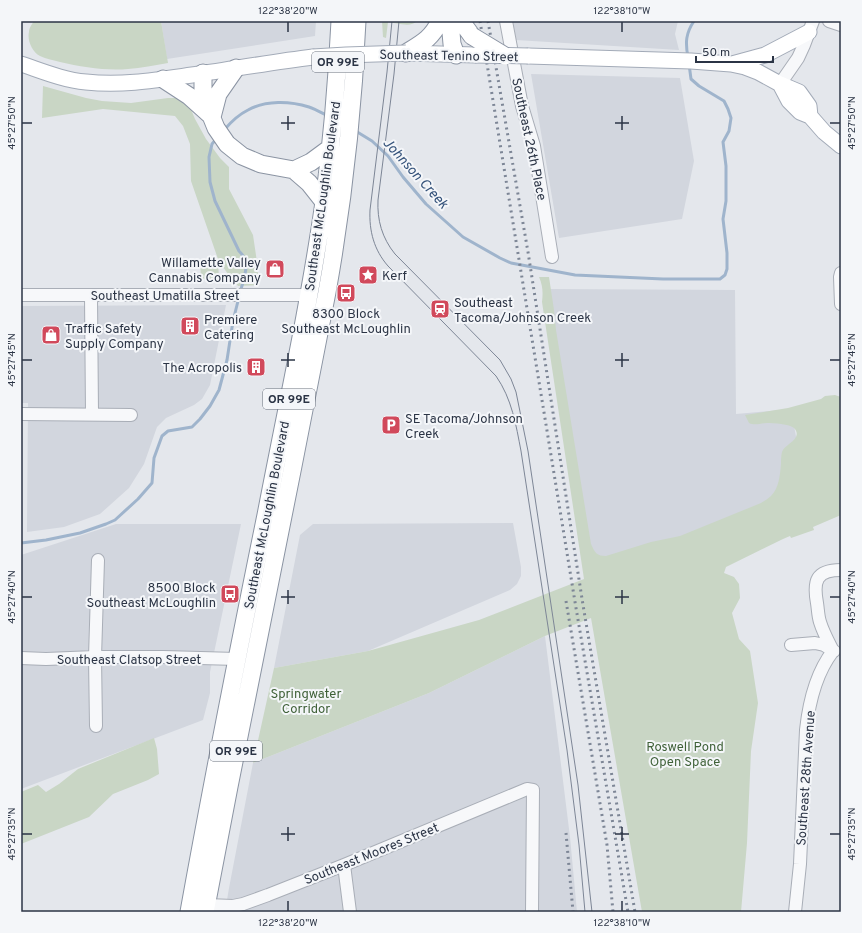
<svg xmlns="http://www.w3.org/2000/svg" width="862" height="933" font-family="Overpass,sans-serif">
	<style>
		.built { fill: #d2d6de }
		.green { fill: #c9d6c5 }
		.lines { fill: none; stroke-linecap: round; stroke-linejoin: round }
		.stream { stroke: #9fb4cc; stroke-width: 3 }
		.minor-casing { stroke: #a9aeb7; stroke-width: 14 }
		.major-casing { stroke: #a3abb8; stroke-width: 17 }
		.highway-casing { stroke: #8b94a3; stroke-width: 19 }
		.minor { stroke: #f7f8fa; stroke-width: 12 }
		.major { stroke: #fff; stroke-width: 15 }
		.highway { stroke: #fff; stroke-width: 17 }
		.tram { stroke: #7d8696; stroke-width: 1 }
		.rail { stroke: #7d8696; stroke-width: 3; stroke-dasharray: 2 4; stroke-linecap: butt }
		.major-bridge-casing { stroke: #a3abb8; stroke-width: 17; stroke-linecap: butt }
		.highway-bridge-casing { stroke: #8b94a3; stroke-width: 19; stroke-linecap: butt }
		.major-bridge { stroke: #fff; stroke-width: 15 }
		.highway-bridge { stroke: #fff; stroke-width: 17 }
		.ticks { fill: none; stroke: #2b3445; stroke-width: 1.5 }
		.labels { text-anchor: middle; stroke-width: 4; stroke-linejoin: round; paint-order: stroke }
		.shield { fill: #f4f6f9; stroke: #676e7b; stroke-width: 1 }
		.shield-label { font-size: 12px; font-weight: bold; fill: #2b3445 }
		.street-label { font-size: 13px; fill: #2b3445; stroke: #f4f6f9 }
		.poi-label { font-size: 13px; fill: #2b3445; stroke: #f4f6f9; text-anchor: start }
		.park-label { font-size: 13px; fill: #3f6138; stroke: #f4f6f9 }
		.water-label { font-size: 14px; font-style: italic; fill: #34527a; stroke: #f4f6f9 }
		.neatline { fill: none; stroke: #2b3445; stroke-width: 1.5 }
		.ticks-label { font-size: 10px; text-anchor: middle; fill: #2b3445 }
	</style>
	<rect width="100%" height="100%" fill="#e4e7ec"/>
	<path class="built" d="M161,21H316L315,36L167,59Z
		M513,21H678L675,34L679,50L516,40Z
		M531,74L680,78L694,161L682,219L559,238Z
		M548,289L735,290L736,414L791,409L806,492L593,576Z
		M226,305L210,385L202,399L194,405L166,418L157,427L144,464L129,488L100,514L64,527L27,532L28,403H21V306Z
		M513,523L521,567V576L517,584L510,590L368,651L274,668L300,535L313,524Z
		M116,524H241L210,672V693L203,720L21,789V555Z
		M545,636L570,837L577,912H225L229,888L253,763L429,693Z"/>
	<path class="green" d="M34,21H161L168,63C155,65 141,68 128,69C106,71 82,67 60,62C54,60 46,59 40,56C32,52 27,40 29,32C29,28 32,24 34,21Z
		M382,21H417C411,28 397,23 388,22L386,38L383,37Z
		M43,86L86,98L102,101L131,103L168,98H178L190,107L195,119L206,139L220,158L229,167V189L253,235L257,262L259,285L238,286L228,274L218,260L219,279H201L200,260L218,259L191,181L190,144L183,126L175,116L103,109L42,118Z
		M539,277H549L554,310L556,330L591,544C595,553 597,556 606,556L651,542L680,536L761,503C764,501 768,499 771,496C779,488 780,475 781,464C781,460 781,456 782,452C784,444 804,439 794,428C790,424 773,423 767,423C761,423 755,426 749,423L745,415L788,408L821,399L825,396L835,395L841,397V515L813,527L814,530L791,538L790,536L783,539L726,567L724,573L734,577L739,584L740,598L732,613L739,639L750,651L758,703L751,751L747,843L741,912H642L591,618L545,636L429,693L253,763L274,668L368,651L479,620L584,579L542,302C543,293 543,286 539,277Z
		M154,738L157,749L159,774L148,780L113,794L89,817L21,844V792L38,785L46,792L59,784L78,769Z"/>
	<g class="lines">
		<path class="stream" d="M688,57C685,42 686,33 694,21
			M225,129C231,122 240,114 248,110C266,100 290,101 309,107C315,109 322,113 328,116
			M354,130L372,141L388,156L403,177L426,204L463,237L500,258L511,263L575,275L663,279H720L725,275L727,269V253L723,219L726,201V166L723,142L729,131L731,118L728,109L724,101L699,86L691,79L689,64
			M217,138L212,144L209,157L210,182L215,201L239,251C242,254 245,258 246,262C247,272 243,283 240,292
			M21,543L46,540L80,533L106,524L115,520L138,499L152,483L154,458L162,436L168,431L192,427L200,419L210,406L219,390L227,360L233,321L239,297"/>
		<defs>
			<path id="minor" d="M506,21L522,106L534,146L552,257
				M829,21L841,25
				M780,84L798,58L804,45L813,21
				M841,273L840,277L841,304
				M21,295H309
				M91,296L92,414
				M21,414L131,415
				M791,645L815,643L824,645L834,651
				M833,651C828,641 823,632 820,622C818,616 818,609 817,603C813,581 816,570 841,570
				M21,658L46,659L95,657H163L237,659
				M96,726L95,657L98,560
				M344,865L350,912
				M207,905L233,906L243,904L268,895L344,865L527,789L533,790L532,912
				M795,912L800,864L806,730C809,702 816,673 833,651"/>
			<path id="major" d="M406,53L475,55
				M528,56L691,61L731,64L745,67L758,72L780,84L799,92L809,106L810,116
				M21,64C42,71 63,80 86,82C122,86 157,80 192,75C233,69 273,62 313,57
				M732,64L765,55L809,32
				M780,84L789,101L800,112L810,116L824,132L841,146"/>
			<path id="highway" d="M450,21L452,44L456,55
				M461,21L472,36
				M406,53C422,43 431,39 440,21
				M203,73V96L216,128L227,144L242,156L261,164L294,170L311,162L330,148
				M163,79L189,96L209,114
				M212,117L218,94L236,68
				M294,170L309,183L324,202
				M189,912C213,779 239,647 266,515C286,411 309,307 324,202C332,142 337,82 340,21
				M205,912C233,763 263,614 293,466C304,408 316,350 327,292C343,203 353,112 357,21"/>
		</defs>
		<use href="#minor" class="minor-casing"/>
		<use href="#major" class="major-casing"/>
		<use href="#highway" class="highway-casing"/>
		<use href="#minor" class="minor"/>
		<use href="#major" class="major"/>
		<use href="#highway" class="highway"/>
		<path class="tram" d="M392,21L387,72L370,210C369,231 374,250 388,266L496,376C512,399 516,425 521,451L567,750L579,845L585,912
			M399,21L394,74L378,200C377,220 382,238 395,254L500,360L511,379L516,392L528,451L578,785L592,912"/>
		<path class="rail" d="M480,21L576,608L628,912
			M488,21L528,252L583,605L635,912
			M566,601L607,845L613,912
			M566,833L573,912"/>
		<defs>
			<path id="major-bridge" d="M475,55L528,56
				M313,57L346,55L406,53"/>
			<path id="highway-bridge" d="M472,36L505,56"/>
		</defs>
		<use href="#major-bridge" class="major-bridge-casing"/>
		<use href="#highway-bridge" class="highway-bridge-casing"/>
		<use href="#major-bridge" class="major-bridge"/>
		<use href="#highway-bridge" class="highway-bridge"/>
	</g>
	<path class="ticks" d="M288,22V32M622,22V32M288,116V130M622,116V130M22,123H32M281,123H295M615,123H629M830,123H840M288,353V367M622,353V367M22,360H32M281,360H295M615,360H629M830,360H840M288,590V604M622,590V604M22,597H32M281,597H295M615,597H629M830,597H840M288,827V841M622,827V841M22,834H32M281,834H295M615,834H629M830,834H840M288,901V911M622,901V911"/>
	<defs>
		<symbol id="shop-square" viewBox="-11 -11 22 22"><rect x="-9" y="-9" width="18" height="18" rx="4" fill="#d1495b" stroke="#f4f6f9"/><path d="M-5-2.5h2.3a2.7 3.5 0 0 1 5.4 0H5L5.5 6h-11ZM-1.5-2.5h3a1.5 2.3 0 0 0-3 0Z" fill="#fff"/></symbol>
		<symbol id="sight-square" viewBox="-11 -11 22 22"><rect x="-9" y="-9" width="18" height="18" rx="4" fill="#d1495b" stroke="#f4f6f9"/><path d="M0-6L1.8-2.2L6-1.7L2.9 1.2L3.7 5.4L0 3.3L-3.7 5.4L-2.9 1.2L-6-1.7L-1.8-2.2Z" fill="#fff"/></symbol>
		<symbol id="bus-square" viewBox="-11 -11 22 22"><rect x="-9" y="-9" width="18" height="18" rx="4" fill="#d1495b" stroke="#f4f6f9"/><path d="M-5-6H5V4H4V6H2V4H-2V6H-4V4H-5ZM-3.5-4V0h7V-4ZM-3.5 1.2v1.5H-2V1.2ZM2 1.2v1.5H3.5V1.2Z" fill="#fff"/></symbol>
		<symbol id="station-square" viewBox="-11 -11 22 22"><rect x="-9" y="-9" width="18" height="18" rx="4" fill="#d1495b" stroke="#f4f6f9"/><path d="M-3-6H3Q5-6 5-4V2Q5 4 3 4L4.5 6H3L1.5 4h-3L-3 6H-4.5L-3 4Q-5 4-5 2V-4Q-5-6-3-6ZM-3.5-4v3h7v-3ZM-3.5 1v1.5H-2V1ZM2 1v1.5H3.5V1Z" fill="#fff"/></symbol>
		<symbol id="building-square" viewBox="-11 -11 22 22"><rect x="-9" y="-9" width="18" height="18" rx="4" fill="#d1495b" stroke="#f4f6f9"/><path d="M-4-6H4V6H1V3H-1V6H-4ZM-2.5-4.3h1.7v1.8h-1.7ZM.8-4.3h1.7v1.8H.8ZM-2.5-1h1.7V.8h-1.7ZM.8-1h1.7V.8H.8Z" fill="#fff"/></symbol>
		<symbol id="parking-square" viewBox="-11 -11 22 22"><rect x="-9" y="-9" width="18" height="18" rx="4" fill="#d1495b" stroke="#f4f6f9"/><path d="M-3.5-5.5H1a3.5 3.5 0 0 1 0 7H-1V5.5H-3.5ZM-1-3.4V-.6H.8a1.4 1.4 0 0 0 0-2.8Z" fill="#fff"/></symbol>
	</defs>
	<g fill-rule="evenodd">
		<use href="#shop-square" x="264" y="258" width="22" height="22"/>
		<use href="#sight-square" x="357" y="264" width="22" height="22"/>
		<use href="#bus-square" x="335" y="282" width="22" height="22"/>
		<use href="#station-square" x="429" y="298" width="22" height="22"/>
		<use href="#building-square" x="179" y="315" width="22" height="22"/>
		<use href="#shop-square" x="40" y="324" width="22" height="22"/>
		<use href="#building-square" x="245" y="356" width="22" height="22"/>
		<use href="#parking-square" x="380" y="414" width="22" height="22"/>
		<use href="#bus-square" x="219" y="583" width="22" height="22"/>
	</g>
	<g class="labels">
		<g class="shield">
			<rect x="312" y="52" width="52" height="20" rx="3"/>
			<rect x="263" y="389" width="52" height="20" rx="3"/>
			<rect x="210" y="741" width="52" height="20" rx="3"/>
		</g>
		<g class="shield-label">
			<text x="338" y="66">OR 99E</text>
			<text x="289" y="403">OR 99E</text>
			<text x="236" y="755">OR 99E</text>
		</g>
		<g class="street-label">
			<text transform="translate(449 55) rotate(1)" y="5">Southeast Tenino Street</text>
			<text transform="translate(530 139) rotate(78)" y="5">Southeast 26th Place</text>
			<text transform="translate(322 196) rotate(-82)" y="5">Southeast McLoughlin Boulevard</text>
			<text x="165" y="300">Southeast Umatilla Street</text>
			<text transform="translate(266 515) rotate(-79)" y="5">Southeast McLoughlin Boulevard</text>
			<text x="129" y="664">Southeast Clatsop Street</text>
			<text transform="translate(805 778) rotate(-86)" y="5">Southeast 28th Avenue</text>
			<text transform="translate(371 853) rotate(-22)" y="5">Southeast Moores Street</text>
		</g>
		<g class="poi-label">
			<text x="261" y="267" text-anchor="end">Willamette Valley<tspan x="261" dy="15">Cannabis Company</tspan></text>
			<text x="382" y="280">Kerf</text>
			<text x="454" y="307">Southeast<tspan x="454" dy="15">Tacoma/Johnson Creek</tspan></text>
			<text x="346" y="318" text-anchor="middle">8300 Block<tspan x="346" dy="15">Southeast McLoughlin</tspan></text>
			<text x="204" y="324">Premiere<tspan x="204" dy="15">Catering</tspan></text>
			<text x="65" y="333">Traffic Safety<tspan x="65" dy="15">Supply Company</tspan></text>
			<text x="242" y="372" text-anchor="end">The Acropolis</text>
			<text x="405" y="423">SE Tacoma/Johnson<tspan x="405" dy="15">Creek</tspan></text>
			<text x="216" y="592" text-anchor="end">8500 Block<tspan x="216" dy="15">Southeast McLoughlin</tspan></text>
		</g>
		<g class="park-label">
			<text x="306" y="698">Springwater<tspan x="306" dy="15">Corridor</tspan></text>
			<text x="685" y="751">Roswell Pond<tspan x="685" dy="15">Open Space</tspan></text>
		</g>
		<g class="water-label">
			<text transform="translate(416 173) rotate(48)" y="5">Johnson Creek</text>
		</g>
	</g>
	<rect width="862" height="933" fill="none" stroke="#f4f6f9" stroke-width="44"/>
	<path d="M696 56v6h77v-6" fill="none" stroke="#2b3445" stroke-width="2"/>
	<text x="702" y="56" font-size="12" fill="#2b3445" stroke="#f4f6f9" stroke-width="3" paint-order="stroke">50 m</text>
	<rect x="22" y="22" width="818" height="889" class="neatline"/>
	<g class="ticks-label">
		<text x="288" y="14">122°38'20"W</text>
		<text x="622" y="14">122°38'10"W</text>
		<text transform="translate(11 123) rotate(-90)" y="4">45°27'50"N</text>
		<text transform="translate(851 123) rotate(-90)" y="4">45°27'50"N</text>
		<text transform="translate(11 360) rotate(-90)" y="4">45°27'45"N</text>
		<text transform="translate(851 360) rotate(-90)" y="4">45°27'45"N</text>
		<text transform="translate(11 597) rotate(-90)" y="4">45°27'40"N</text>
		<text transform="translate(851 597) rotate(-90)" y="4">45°27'40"N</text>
		<text transform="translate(11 834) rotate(-90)" y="4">45°27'35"N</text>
		<text transform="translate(851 834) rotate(-90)" y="4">45°27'35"N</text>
		<text x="288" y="926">122°38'20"W</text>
		<text x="622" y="926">122°38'10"W</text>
	</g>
</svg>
